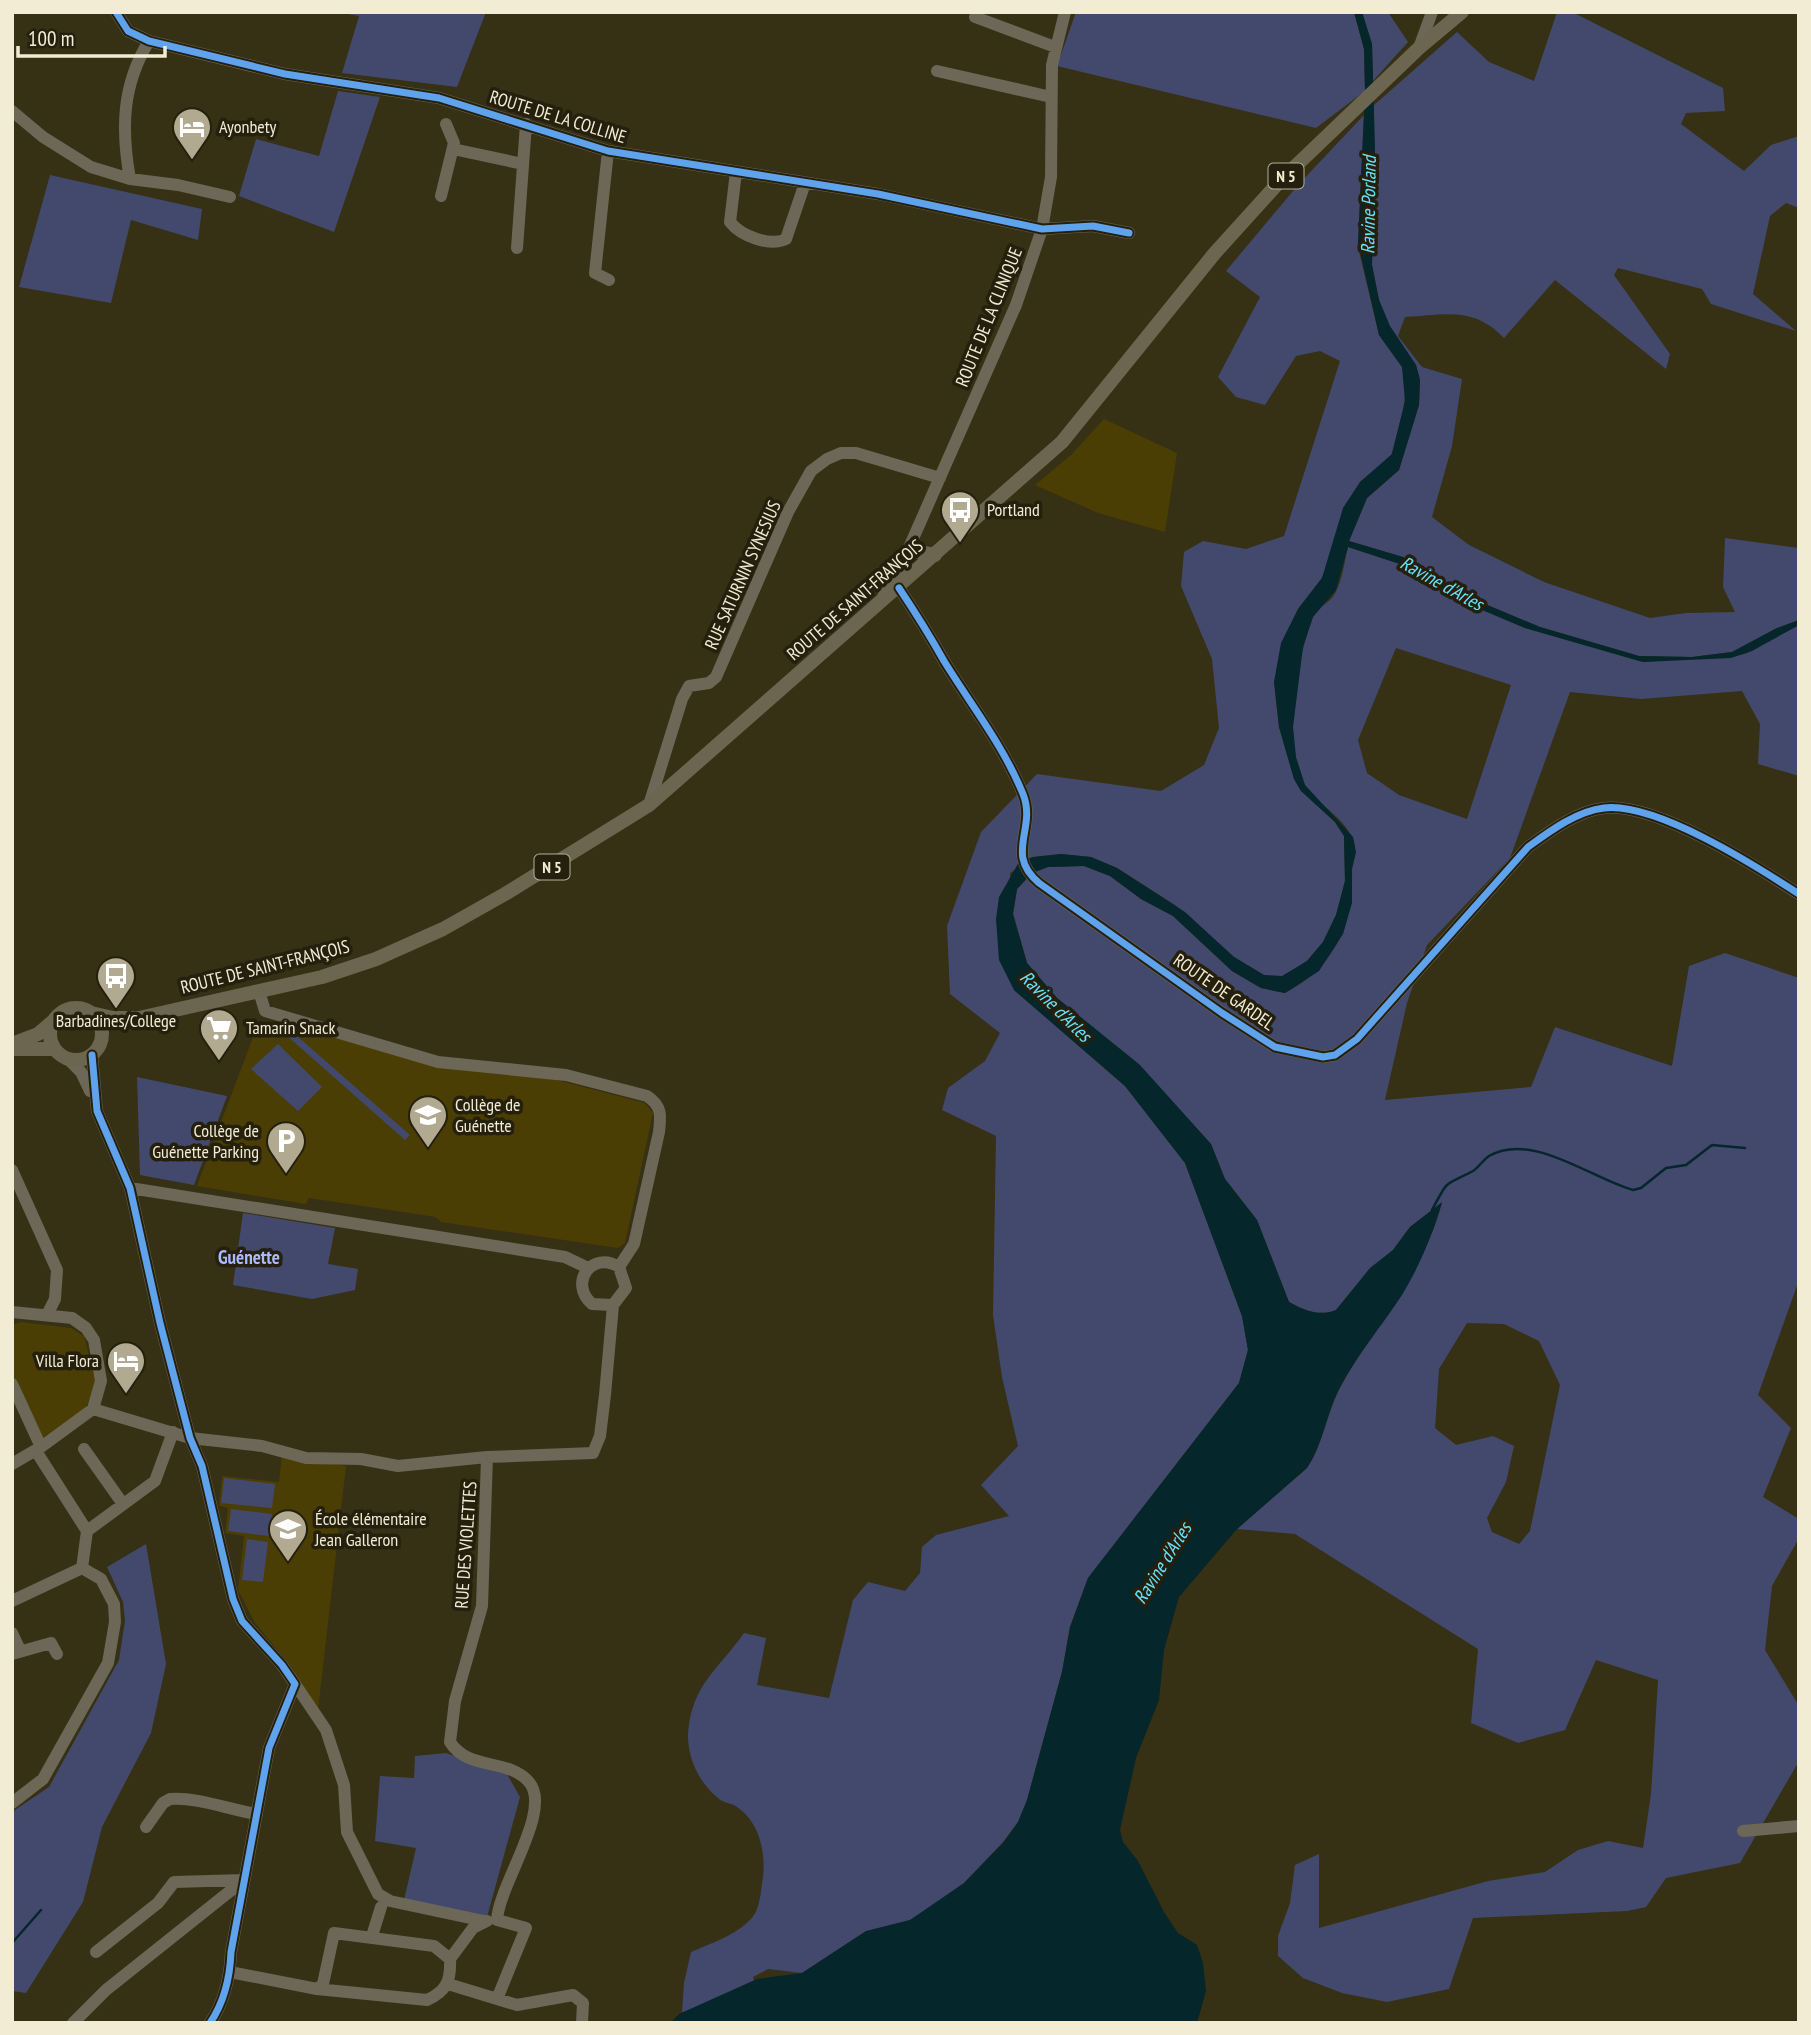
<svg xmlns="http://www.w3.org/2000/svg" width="1811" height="2035" font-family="'PT Sans Narrow',sans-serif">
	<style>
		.built { fill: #4b3e05 }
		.green { fill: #43496c; fill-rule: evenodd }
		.water { fill: #05262b }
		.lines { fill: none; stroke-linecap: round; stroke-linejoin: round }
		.stream { stroke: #05262b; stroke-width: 2.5 }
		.minor { stroke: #6c6757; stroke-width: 12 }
		.major { stroke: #6c6650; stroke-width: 14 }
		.cycleway-casing { stroke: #25200d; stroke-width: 11 }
		.cycleway { stroke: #60a3ed; stroke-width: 7 }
		.labels { text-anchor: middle; stroke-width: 7; stroke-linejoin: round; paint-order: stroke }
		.shield { fill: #25200d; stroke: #b5af98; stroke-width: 2 }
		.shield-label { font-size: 16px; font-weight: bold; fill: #f3ecd4 }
		.street-label { font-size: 18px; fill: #f3ecd4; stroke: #25200d }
		.poi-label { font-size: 18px; fill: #f3ecd4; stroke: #25200d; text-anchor: start }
		.water-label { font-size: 19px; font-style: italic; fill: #67e2fe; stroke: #25200d }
		.neighbourhood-label { font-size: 19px; font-weight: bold; fill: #abb9ff; stroke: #25200d }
	</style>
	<rect width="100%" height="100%" fill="#363015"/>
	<path class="built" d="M1104,419L1177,453L1165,532L1098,513L1035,485L1072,454Z
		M258,1024L293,1025L438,1064L549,1078L645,1103L653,1113L625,1243L618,1248L441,1222L436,1217L316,1199L309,1198L306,1204L197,1186Z
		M21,1322L71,1328L84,1336L96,1383L86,1408L41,1439L12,1374V1325Z
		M282,1456L346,1466L318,1710L290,1665L255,1623L238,1590L244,1536L225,1533L228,1508L219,1506L222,1476L279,1482Z"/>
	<path class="green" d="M336,12H486L457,87L342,73L359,16Z
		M1076,12H1354L1364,49L1365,91L1316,128L1057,66Z
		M1362,12H1388L1408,42L1373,81L1372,44Z
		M1557,12H1572L1723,88L1725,111L1686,113L1681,124L1744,171L1771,145L1799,136V208L1786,203L1770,216L1753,294L1796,331L1711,304L1702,289L1618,268L1614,275L1670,354L1666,369L1555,280L1504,338C1473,306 1446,315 1405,317L1398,336L1422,367L1462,379L1452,446L1432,517L1469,545L1544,582L1650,618L1686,613L1735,612L1723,587L1725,538L1799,548V620L1777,628L1732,652L1692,657L1639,656L1540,627L1466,596L1403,557L1349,541L1367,498L1399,470L1419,405L1420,380L1416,365L1390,327L1379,300L1372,265L1374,105L1457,32L1489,62L1534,81Z
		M338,91L380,97L334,232L239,196L256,139L319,156Z
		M1364,115L1358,247L1379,335L1402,367L1406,389L1403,411L1391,456L1360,482L1322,578L1298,609L1274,682L1279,727L1294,779L1301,791L1335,822L1344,836L1345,881L1336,915L1323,942L1307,961L1282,977L1264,975L1234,957L1175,905L1117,868L1091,857L1061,854L1033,857L1010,873L1014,990L1125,1086L1185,1163L1242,1316L1248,1350L1239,1383L1088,1578L1070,1627L1062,1672L1027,1800L1018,1822L1003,1842L964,1883L927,1910L910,1920L865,1932L802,1973L768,1969L753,1977L756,1990L715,2008L682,2012L684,1983L691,1952C710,1944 750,1930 757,1909C760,1901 761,1892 762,1883C767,1857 761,1823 737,1807C732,1803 723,1803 718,1798C699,1783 687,1757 688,1733C692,1684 719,1669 744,1633L766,1638L757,1685L829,1698L853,1600L868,1582L905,1591L920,1573L922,1547L936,1535L1009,1516L981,1485L1018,1446L1002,1377L993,1315L996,1136L942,1110L948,1088L985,1061L1000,1033L950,994L947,926L981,832L1037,774L1161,791L1204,765L1219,728L1212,659L1181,586L1184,552L1203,541L1246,549L1284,536L1340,361L1320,351L1296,356L1265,405L1236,397L1218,377L1260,297L1226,271L1298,185Z
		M50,175L202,209L198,240L131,220L111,303L19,287Z
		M1348,547L1409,567L1461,601L1525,628L1643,662L1745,654L1799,625V776L1758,764L1760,724L1742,691L1641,699L1570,692L1510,858L1427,945L1407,1003L1385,1100L1531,1087L1555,1027L1672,1066L1689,966L1725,953L1799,978V1280L1758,1395L1791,1428L1763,1497L1799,1519V1538L1772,1586L1765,1650L1799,1706V1761L1740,1863L1666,1878L1646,1907L1627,1911L1473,1918L1449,1989L1387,2002L1342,1993L1303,1978L1278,1956V1936L1290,1903L1295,1865L1319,1854V1928L1488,1881L1545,1872L1578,1850L1608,1841L1643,1848L1651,1794L1658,1680L1596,1660L1565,1730L1518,1743L1471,1723L1478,1649L1295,1534L1237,1529L1307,1468C1323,1444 1327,1413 1340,1388C1375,1322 1421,1279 1442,1203L1410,1227L1393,1250L1370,1269L1336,1310C1320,1317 1303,1310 1289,1302L1257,1220L1225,1179L1211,1144L1135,1061L1057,998L1027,963L1013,914L1017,889L1032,873L1048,867L1084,866L1110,876L1141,899L1173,916L1232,971L1261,988L1285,993C1334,968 1354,924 1352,871C1352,858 1359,847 1351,835C1342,819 1327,809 1314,797C1297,780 1293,750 1293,727C1294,691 1300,650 1313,617C1316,609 1326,604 1332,598C1342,585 1344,563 1348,547ZM1396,648L1511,685L1467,819L1399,795L1367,773L1358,740ZM1467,1323L1504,1324L1539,1341L1560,1385L1530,1531L1519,1544L1492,1532L1487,1518L1506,1482L1514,1446L1493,1436L1456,1445L1435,1428L1439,1369Z
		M289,1029L410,1135L405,1140L285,1034Z
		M278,1044L322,1087L298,1111L251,1069Z
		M137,1077L227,1096L194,1185L140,1175Z
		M243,1213L335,1228L328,1264L358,1269L355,1290L312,1299L233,1285Z
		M224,1478L275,1484L272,1508L221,1503Z
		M231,1509L272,1514L269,1536L228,1531Z
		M247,1539L268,1542L263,1582L242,1580Z
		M146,1544L166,1664L151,1733L102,1827L83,1902L26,1993L12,1991V1812L49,1787L119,1660L125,1621L123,1602L107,1567Z
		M446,1753L507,1774L520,1797L487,1917L404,1900L416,1848L375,1841L380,1776L414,1778L415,1756Z"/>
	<path class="water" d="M1354,12H1362L1372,44L1375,148L1372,265L1379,300L1390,326L1416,365L1420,380L1419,405L1399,470L1367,498L1349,541L1403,557L1466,596L1540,627L1639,656L1692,657L1732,652L1777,628L1799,620V625L1752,651L1731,658L1643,662L1525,628L1461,601L1409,567L1348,547L1336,590L1313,617L1303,647L1293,727L1296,757L1305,785L1353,837L1356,852L1352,869V903L1343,934L1319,971L1285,993L1261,988L1232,971L1173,916L1141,899L1110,876L1084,866L1048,867L1032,873L1017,889L1013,914L1027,963L1057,998L1140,1065L1211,1144L1225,1179L1257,1220L1289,1302C1303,1310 1320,1317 1336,1310L1370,1268L1393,1250L1410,1227L1442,1202C1433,1234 1419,1267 1402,1295C1381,1327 1357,1355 1339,1389C1326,1414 1323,1445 1307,1468L1237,1529L1179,1597L1164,1650L1159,1700L1136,1758L1120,1830L1123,1842L1138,1861L1164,1912L1178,1933L1197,1945L1203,1963L1206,1991L1197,2023H670L679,2014L757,1979L802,1973L866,1931L910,1920L964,1883L1003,1843L1018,1822L1027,1800L1062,1672L1070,1627L1088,1578L1239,1383L1248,1350L1242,1316L1185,1163L1125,1086L1014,990L999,960L996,919L999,897L1019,862L1033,857L1061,854L1091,857L1117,868L1185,912L1234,957L1264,975L1282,976L1307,961L1323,942L1336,915L1345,881L1344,836L1335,822L1301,791L1294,779L1279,727L1274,682L1281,643L1298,609L1322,578L1343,508L1360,482L1392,454L1405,401L1402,367L1379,335L1358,243L1365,91L1364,49Z"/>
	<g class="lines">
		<path class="stream" d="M1432,1210C1449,1178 1443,1187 1473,1171C1479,1167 1483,1160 1489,1156C1532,1131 1592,1179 1633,1190L1641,1188L1666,1168L1686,1165L1712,1145L1745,1148
			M12,1943L41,1910"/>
		<path class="minor" d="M116,12L128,31L149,41L285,74L439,98L608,151L878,194L1042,229L1093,226L1129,233
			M975,17L1055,47
			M1419,48L1432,12
			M937,71L1051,97
			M12,111L43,137L91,167L130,179L178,185L230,197
			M453,149L523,164
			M608,151L595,273L609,280
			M736,172L730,222C741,236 770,247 786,239L805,183
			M130,179C121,129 122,85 149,41
			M441,196L454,143L446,124
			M517,248L526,124
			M904,559L1016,305L1042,229L1051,177L1052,65L1065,12
			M899,588C915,612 930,636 944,661C971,705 1003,745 1023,794C1037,829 1004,854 1039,883L1222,1013L1275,1047L1323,1057L1335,1055L1357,1039L1528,847C1550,831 1577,811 1604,808C1656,802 1756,866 1799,894
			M649,805L682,699L689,686L709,683L716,677L788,512L811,471L827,459L841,453H856L940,478
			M259,991L265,1011L438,1062L566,1075L647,1096C662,1106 661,1115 659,1132L634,1244L619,1267
			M92,1055L97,1111L130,1188L160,1323L190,1438L202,1466L233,1599L242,1621L282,1665L295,1684L269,1748L231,1952C230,1978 225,2001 210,2023
			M69,1060L81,1072L90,1091
			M12,1170L57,1270L55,1299L48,1313
			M130,1188L565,1257L588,1268
			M12,1312L72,1318L86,1328L94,1340L101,1381L93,1409L41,1447L12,1464
			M12,1384L41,1447
			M93,1409L190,1438L262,1446L306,1458L361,1459L398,1466L487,1457L593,1453L600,1436L605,1395L613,1305L626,1288L619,1267C592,1250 568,1283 592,1304L613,1305
			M84,1449L123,1504
			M487,1457L482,1606L455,1701L450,1742C468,1771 509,1758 529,1782C553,1810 499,1884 497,1920L526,1928L497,1999
			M87,1531L155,1481L173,1432
			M12,1601L82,1568L87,1531L36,1451
			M12,1633L20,1650
			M12,1654L51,1643L57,1654
			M295,1684L326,1730L344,1785L347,1832L378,1894L390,1901L484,1921
			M12,1803L43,1779L108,1663L115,1622L114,1604L101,1579L82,1568
			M146,1827L163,1803L170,1799C199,1797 229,1810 257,1814
			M1743,1831L1799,1826
			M372,1936L381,1907
			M96,1952L158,1903L174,1882L244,1880
			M450,1959L473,1928L487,1921
			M230,1972L317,1989L427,2000C447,1991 451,1980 450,1959L434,1946L334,1933L323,1984L317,1989
			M448,1984L517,2005L573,1995L583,2003L582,2023
			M73,2023L106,1990L244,1880"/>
		<path class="major" d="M910,550L935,555
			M884,597L905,555
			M50 1034a26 26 0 1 1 52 0a26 26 0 1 1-52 0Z
			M91,1013L113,1018H139L322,977L376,959L443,929L505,894L649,805L1062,442L1214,254L1281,180L1419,48L1462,12
			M12,1044L38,1034L52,1022
			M12,1049H54"/>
		<defs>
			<path id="cycleway" d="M116,12L128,31L149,41L285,74L439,98L608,151L878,194L1042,229L1093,226L1129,233
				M899,588C915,612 930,636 944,661C971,705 1003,745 1023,794C1037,829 1004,854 1039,883L1222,1013L1275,1047L1323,1057L1335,1055L1357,1039L1528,847C1550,831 1577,811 1604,808C1656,802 1756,866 1799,894
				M92,1055L97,1111L130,1188L160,1323L190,1438L202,1466L233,1599L242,1621L282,1665L295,1684L269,1748L231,1952C230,1978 225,2001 210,2023"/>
		</defs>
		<use href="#cycleway" class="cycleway-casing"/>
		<use href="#cycleway" class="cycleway"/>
	</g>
	<defs>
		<symbol id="hotel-pin" viewBox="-11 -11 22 30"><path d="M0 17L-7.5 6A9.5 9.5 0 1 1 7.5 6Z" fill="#b1aa91" stroke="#25200d"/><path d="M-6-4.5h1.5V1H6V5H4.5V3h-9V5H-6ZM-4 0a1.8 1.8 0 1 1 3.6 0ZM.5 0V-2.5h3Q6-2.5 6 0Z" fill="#fff"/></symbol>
		<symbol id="bus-pin" viewBox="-11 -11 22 30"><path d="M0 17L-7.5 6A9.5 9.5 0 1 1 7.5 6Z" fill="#b1aa91" stroke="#25200d"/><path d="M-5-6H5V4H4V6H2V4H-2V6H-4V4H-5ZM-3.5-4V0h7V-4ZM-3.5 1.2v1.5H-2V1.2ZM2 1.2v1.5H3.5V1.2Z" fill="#fff"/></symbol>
		<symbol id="supermarket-pin" viewBox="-11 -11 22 30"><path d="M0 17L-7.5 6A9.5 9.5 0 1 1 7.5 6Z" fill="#b1aa91" stroke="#25200d"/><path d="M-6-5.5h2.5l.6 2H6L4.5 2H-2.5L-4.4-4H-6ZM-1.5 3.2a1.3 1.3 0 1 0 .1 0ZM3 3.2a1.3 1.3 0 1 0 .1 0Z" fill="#fff"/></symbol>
		<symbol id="school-pin" viewBox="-11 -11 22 30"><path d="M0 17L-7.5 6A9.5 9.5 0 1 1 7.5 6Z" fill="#b1aa91" stroke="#25200d"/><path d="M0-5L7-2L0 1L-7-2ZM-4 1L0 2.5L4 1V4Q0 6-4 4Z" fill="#fff"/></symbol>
		<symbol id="parking-pin" viewBox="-11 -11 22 30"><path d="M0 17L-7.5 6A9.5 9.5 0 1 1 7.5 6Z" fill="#b1aa91" stroke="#25200d"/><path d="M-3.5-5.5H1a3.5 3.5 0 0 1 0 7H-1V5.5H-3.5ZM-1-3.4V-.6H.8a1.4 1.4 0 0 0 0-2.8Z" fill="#fff"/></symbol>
	</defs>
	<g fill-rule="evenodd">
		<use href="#hotel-pin" x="170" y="105" width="44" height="60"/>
		<use href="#bus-pin" x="938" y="488" width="44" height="60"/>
		<use href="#bus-pin" x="94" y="954" width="44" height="60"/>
		<use href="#supermarket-pin" x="197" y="1006" width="44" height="60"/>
		<use href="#school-pin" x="406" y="1093" width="44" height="60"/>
		<use href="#parking-pin" x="264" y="1119" width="44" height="60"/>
		<use href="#hotel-pin" x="104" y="1339" width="44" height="60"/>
		<use href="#school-pin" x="266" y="1507" width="44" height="60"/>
	</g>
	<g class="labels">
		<g class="shield">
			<rect x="1268.5" y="163.5" width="35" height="25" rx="5"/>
			<rect x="534.5" y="854.5" width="35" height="25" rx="5"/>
		</g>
		<g class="shield-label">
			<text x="1286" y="182">N 5</text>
			<text x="552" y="873">N 5</text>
		</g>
		<g class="street-label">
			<text transform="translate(558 117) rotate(17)" y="6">ROUTE DE LA COLLINE</text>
			<text transform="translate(989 317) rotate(-68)" y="6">ROUTE DE LA CLINIQUE</text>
			<text transform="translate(743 575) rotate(-66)" y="6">RUE SATURNIN SYNESIUS</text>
			<text transform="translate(855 600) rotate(-41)" y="6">ROUTE DE SAINT-FRANÇOIS</text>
			<text transform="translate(265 967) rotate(-14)" y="6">ROUTE DE SAINT-FRANÇOIS</text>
			<text transform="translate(1224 992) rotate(35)" y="6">ROUTE DE GARDEL</text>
			<text transform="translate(466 1545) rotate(-86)" y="6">RUE DES VIOLETTES</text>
		</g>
		<g class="poi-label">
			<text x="219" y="133">Ayonbety</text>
			<text x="987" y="516">Portland</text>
			<text x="116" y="1027" text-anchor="middle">Barbadines/College</text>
			<text x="246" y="1034">Tamarin Snack</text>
			<text x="455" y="1111">Collège de<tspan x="455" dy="21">Guénette</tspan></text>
			<text x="259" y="1137" text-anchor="end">Collège de<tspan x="259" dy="21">Guénette Parking</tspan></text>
			<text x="99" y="1367" text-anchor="end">Villa Flora</text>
			<text x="315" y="1525">École élémentaire<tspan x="315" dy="21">Jean Galleron</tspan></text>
		</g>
		<g class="water-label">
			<text transform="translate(1368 205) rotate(-89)" y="7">Ravine Porland</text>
			<text transform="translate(1442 583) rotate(29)" y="7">Ravine d'Arles</text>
			<text transform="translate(1056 1006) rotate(45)" y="7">Ravine d'Arles</text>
			<text transform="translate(1162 1563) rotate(-58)" y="7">Ravine d'Arles</text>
		</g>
		<g class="neighbourhood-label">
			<text x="249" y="1264">Guénette</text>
		</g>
	</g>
	<rect width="1811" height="2035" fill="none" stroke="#f3ecd4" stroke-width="28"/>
	<path d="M18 46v10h147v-10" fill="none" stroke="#f3ecd4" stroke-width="3.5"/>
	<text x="28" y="46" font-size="21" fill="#f3ecd4" stroke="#25200d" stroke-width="5" paint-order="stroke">100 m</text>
</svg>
